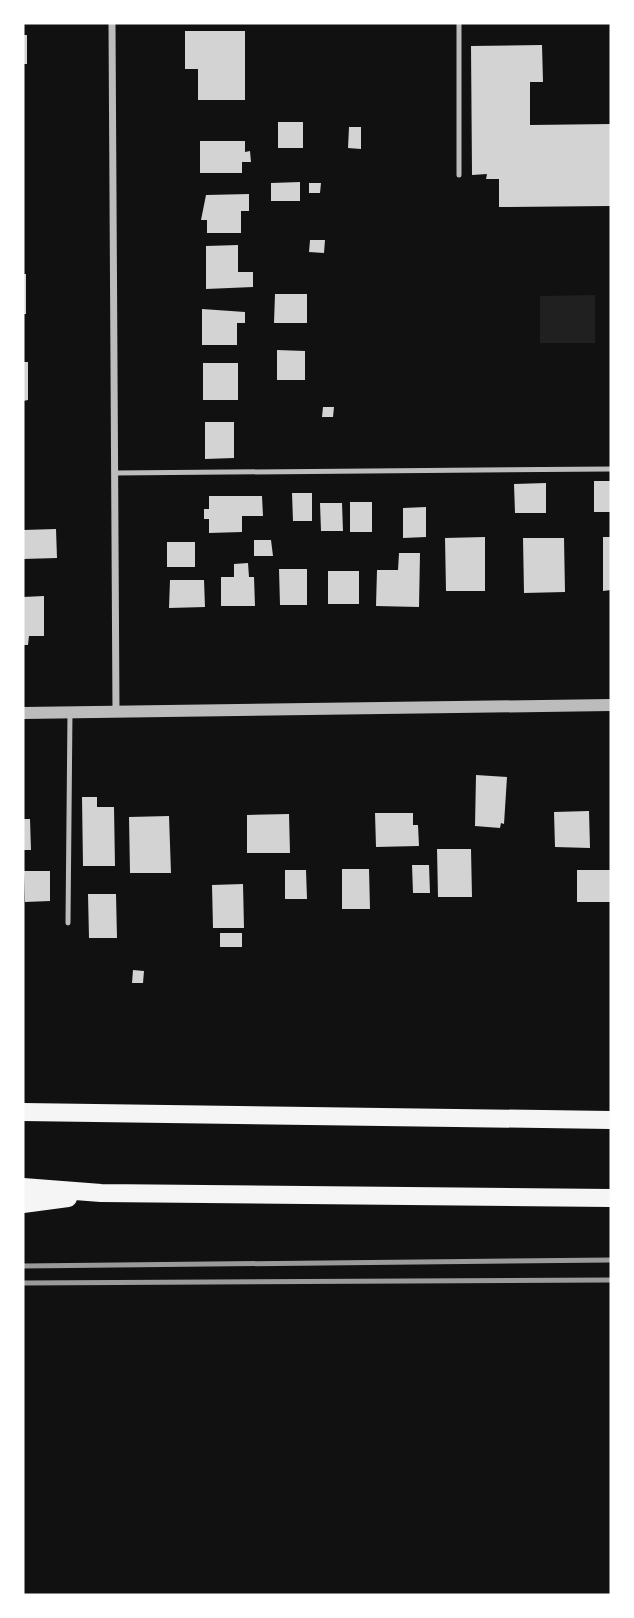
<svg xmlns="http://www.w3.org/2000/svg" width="634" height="1618" font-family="'Golos Text',sans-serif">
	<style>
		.green { fill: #202020 }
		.building { fill: #d3d3d3 }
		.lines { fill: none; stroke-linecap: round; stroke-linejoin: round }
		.service { stroke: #bcbcbc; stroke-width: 5 }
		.minor { stroke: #bcbcbc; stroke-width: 7 }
		.tertiary { stroke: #bcbcbc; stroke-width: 12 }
		.primary { stroke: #f5f5f5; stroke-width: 18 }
		.rail { stroke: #9a9a9a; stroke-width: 5 }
	</style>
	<rect width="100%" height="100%" fill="#111"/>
	<path class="green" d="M595,295V343H540V296Z"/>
	<path class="building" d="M185,31H245V100H198V69H185Z
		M23,35H27V64H23Z
		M542,45L543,82H530V125L611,124V206L499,207V179H486L487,174L472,175L471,46Z
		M278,122H303V148H278Z
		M349,127H361V149L348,148Z
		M200,141H245V152L250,151L251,162H242V173H200Z
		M300,182V201H271V183Z
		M309,183H321L320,193H309Z
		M249,194V211H241V233H207V220H201L206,195Z
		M310,240H325L324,253L309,252Z
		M238,245V272H253V287L206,289V246Z
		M23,274H26V314H23Z
		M275,294H307V323H274Z
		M202,309L245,312V323H237V345H202Z
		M277,350L305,351V380H277Z
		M23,362H28V400L23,401Z
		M203,363H238V400H203Z
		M323,407H334L333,417H322Z
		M205,422H234V458L205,459Z
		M594,481H611V512H594Z
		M546,483V513H515L514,484Z
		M292,493H312V521H293Z
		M209,496H262L263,516H242V532L209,533V519H204V509H209Z
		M350,502H372V532H350Z
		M320,503H342L343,531H321Z
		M426,507V537L403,538V508Z
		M56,529L57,558L23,559V530Z
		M485,537V591H446L445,538Z
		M603,537H611V590L603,591Z
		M523,538H564L565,592L524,593Z
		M254,540H271L273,556H254Z
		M167,542H195V567H167Z
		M399,553H420L419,607L376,606L377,570H398Z
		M248,563L249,577H254L255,606H221V577H234V564Z
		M279,569H307V605H280Z
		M328,571H359V604H328Z
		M170,580H204L205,607L169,608Z
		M44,596V636H29L28,645H23V597Z
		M476,775L507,777L504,824L501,823L500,828L475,826Z
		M82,797H97V807H114L115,866H83Z
		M589,811L590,848L555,847L554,812Z
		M375,813H413V825H418L419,846L376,847Z
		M289,814L290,853H247V815Z
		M169,816L171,873H130L129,817Z
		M23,819H30L31,850H23Z
		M437,849H471L472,897H438Z
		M412,865H429L430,893H413Z
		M342,869H369L370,909H342Z
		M285,870H306L307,899H285Z
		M577,870H611V902H577Z
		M24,871H50V901L25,902Z
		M243,884L244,928H213L212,885Z
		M88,894H116L117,938H89Z
		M220,933H242V947H220Z
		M133,970L144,971L143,983H132Z"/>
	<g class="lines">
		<path class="service" d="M459,23V175
			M115,473L611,469
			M68,923L70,712"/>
		<path class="minor" d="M112,23L116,711"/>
		<path class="tertiary" d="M23,713L611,705"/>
		<path class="primary" d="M23,1112L611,1120
			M23,1187L101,1193L611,1198
			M23,1204L68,1198"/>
		<path class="rail" d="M23,1266L611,1260
			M23,1283L611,1280"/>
	</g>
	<rect width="634" height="1618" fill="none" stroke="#ffffff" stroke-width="49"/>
</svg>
